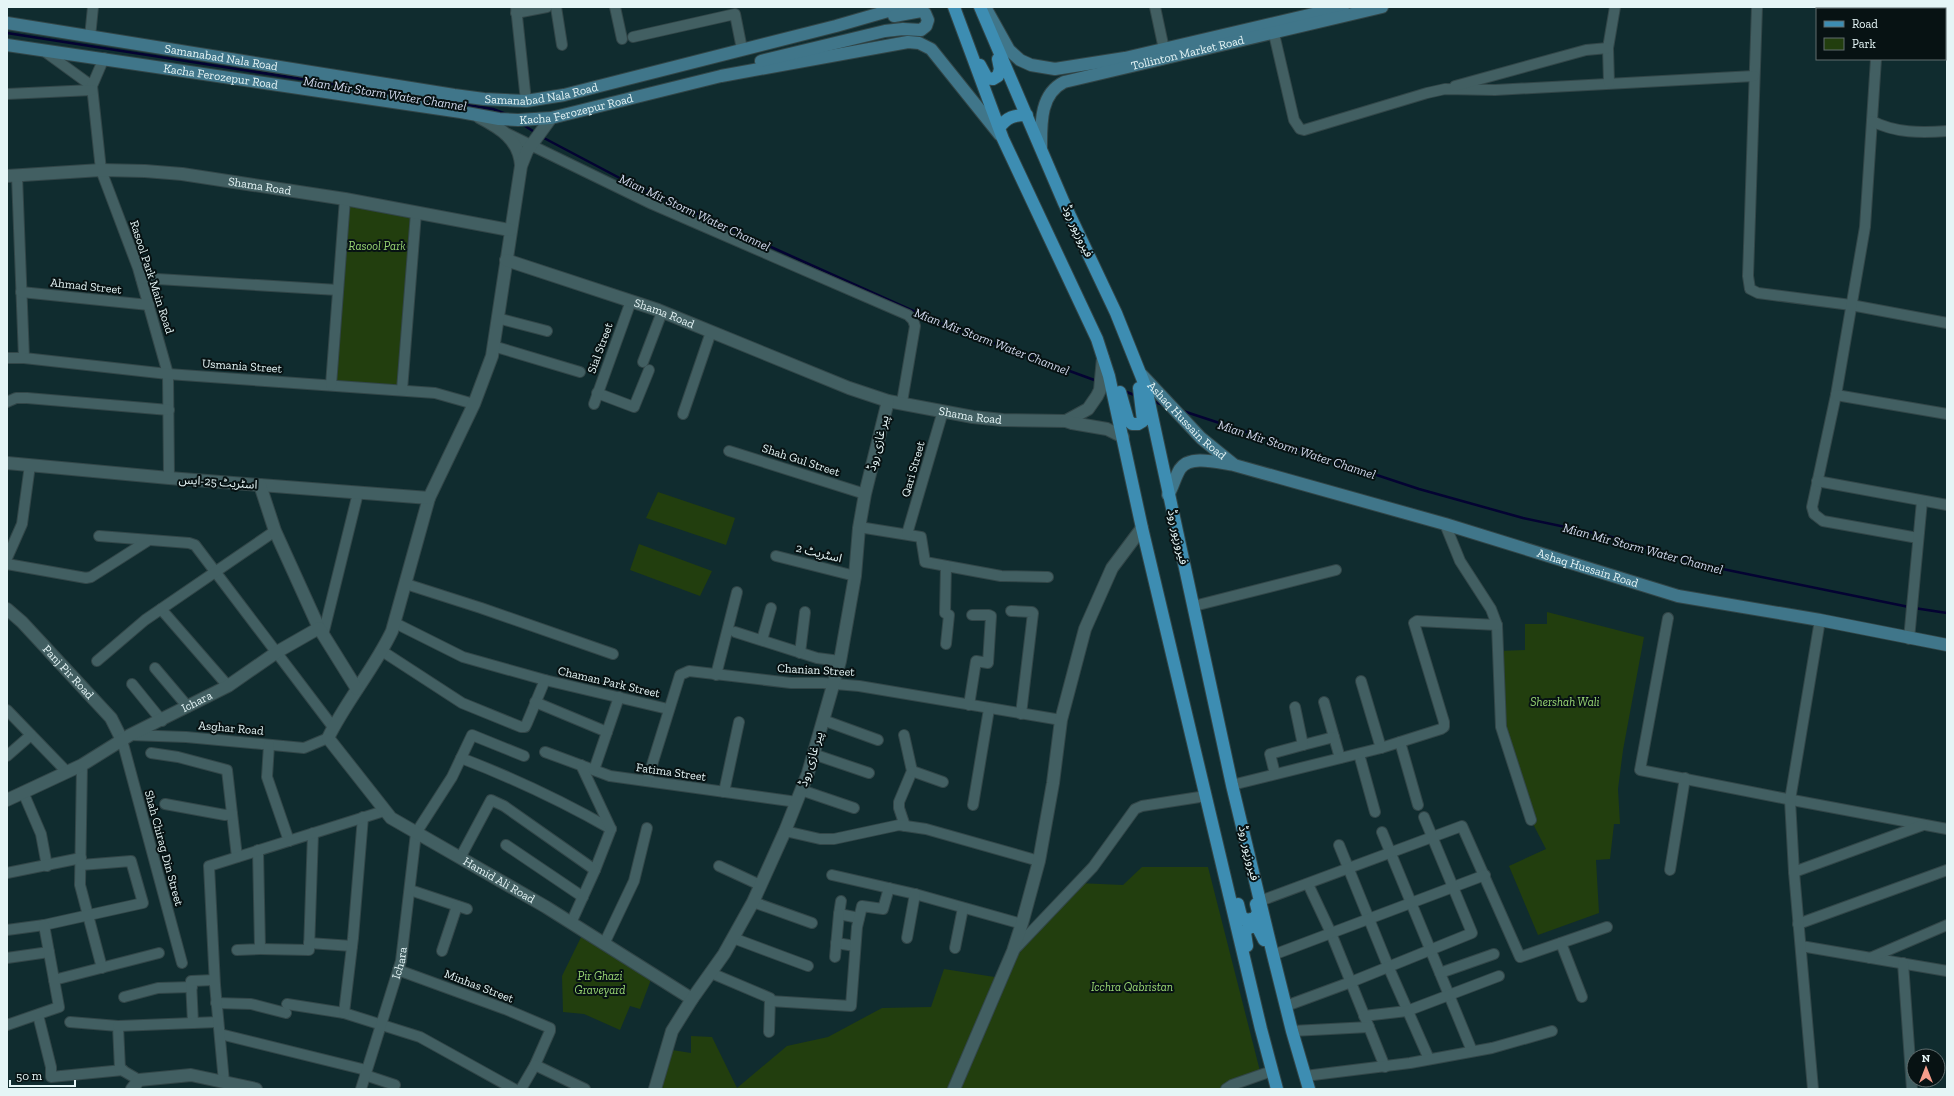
<svg xmlns="http://www.w3.org/2000/svg" width="1954" height="1096" font-family="'Zilla Slab','Noto Sans Arabic',serif">
	<style>
		.green { fill: #223e0e }
		.lines { fill: none; stroke-linecap: round; stroke-linejoin: round }
		.stream { stroke: #040332; stroke-width: 2.5 }
		.minor-casing { stroke: #324648; stroke-width: 12 }
		.tertiary-casing { stroke: #324648; stroke-width: 14 }
		.secondary-casing { stroke: #324648; stroke-width: 14 }
		.primary-casing { stroke: #324648; stroke-width: 14 }
		.minor { stroke: #425f62; stroke-width: 10 }
		.tertiary { stroke: #425f62; stroke-width: 12 }
		.secondary { stroke: #40768a; stroke-width: 12 }
		.primary { stroke: #3d8db2; stroke-width: 12 }
		.labels { text-anchor: middle; stroke-width: 4; stroke-linejoin: round; paint-order: stroke }
		.street-label { font-size: 12px; fill: #e5f5f6; stroke: #071213 }
		.park-label { font-size: 12px; font-style: italic; fill: #9ad774; stroke: #071213 }
		.water-label { font-size: 13px; font-style: italic; fill: #d2d9ed; stroke: #071213 }
	</style>
	<rect width="100%" height="100%" fill="#102c2f"/>
	<path class="green" d="M345,199L416,213L402,390L331,385Z
		M658,492L735,518L726,545L646,518Z
		M639,544L712,571L700,596L630,570Z
		M1547,612L1644,637L1623,750L1618,789L1620,824H1614L1610,859L1596,860L1599,913L1538,935L1509,866L1546,849L1531,820L1501,727L1498,651L1525,650V624H1547Z
		M1142,867H1208L1261,1075L1226,1089H923L919,1088L918,1089H654L666,1049L691,1053V1036L712,1037L737,1088L787,1046L828,1037L882,1008L931,1007L944,969L1001,978L1013,951L1078,883L1123,885Z
		M584,931L653,974L640,1009L630,1006L620,1030L584,1014L563,1012L562,976Z"/>
	<g class="lines">
		<path class="stream" d="M7,33L493,109L506,114
			M522,124L536,133
			M542,137L631,184L949,327L1097,381
			M1124,391L1137,396
			M1153,401L1163,405
			M1183,411L1419,489L1523,518L1608,536L1703,565L1909,607
			M1914,608L1947,613"/>
		<defs>
			<g id="minor">
				<path d="M516,7L526,101"/>
				<path d="M556,7L562,45"/>
				<path d="M615,7L622,39"/>
				<path d="M1155,7L1164,49"/>
				<path d="M1757,7L1748,276L1750,289L1758,293L1851,305L1947,323"/>
				<path d="M1879,9V7"/>
				<path d="M516,13L547,7"/>
				<path d="M1274,34L1294,120L1300,129L1304,130L1427,93L1445,89L1495,90L1754,76"/>
				<path d="M90,37L93,7"/>
				<path d="M633,37L735,14L742,49"/>
				<path d="M44,51L92,86"/>
				<path d="M104,58L92,86L101,170L138,268L168,374L169,478"/>
				<path d="M1876,59L1865,227L1836,395L1812,507L1814,514L1823,521L1918,538"/>
				<path d="M1609,83L1608,48L1615,7"/>
				<path d="M1455,86L1586,50L1608,48"/>
				<path d="M7,94L92,90"/>
				<path d="M1872,121C1895,133 1921,133 1947,131"/>
				<path d="M508,134L652,204L908,315L913,320L915,326L902,402"/>
				<path d="M17,176L24,358"/>
				<path d="M141,278L338,290"/>
				<path d="M21,292L149,305"/>
				<path d="M497,318L547,331"/>
				<path d="M493,346L580,372"/>
				<path d="M7,358H24L168,374L435,393L474,404"/>
				<path d="M643,362L662,312"/>
				<path d="M331,385L345,199"/>
				<path d="M402,390L416,213"/>
				<path d="M597,393L634,407L649,370"/>
				<path d="M1836,395L1947,414"/>
				<path d="M7,402L16,398H27L169,410"/>
				<path d="M594,404L631,301"/>
				<path d="M683,414L711,332"/>
				<path d="M729,451L865,494"/>
				<path d="M1817,481L1947,505"/>
				<path d="M1445,524L1460,561L1491,609L1497,625L1501,727L1531,820"/>
				<path d="M859,527L921,537L925,562L1001,576L1048,577"/>
				<path d="M907,534L943,411"/>
				<path d="M99,536L189,543L195,545L333,727"/>
				<path d="M776,556L855,576"/>
				<path d="M7,558L22,524L30,465"/>
				<path d="M7,564L86,578L91,577L149,540"/>
				<path d="M406,584L481,608L613,654"/>
				<path d="M1194,606L1336,570"/>
				<path d="M161,609L228,686"/>
				<path d="M1011,611L1032,612L1033,613L1021,714"/>
				<path d="M1668,618L1640,770L1787,799L1947,829"/>
				<path d="M395,623L463,657L545,680L668,709"/>
				<path d="M735,632L817,658L840,661"/>
				<path d="M323,635L358,493"/>
				<path d="M1909,639L1922,501"/>
				<path d="M762,640L771,608"/>
				<path d="M946,644L949,615L945,613L946,566"/>
				<path d="M382,651L462,703L521,727H525L527,723L545,680"/>
				<path d="M800,653L805,612"/>
				<path d="M97,661L145,620L275,531"/>
				<path d="M155,668L188,707"/>
				<path d="M716,675L737,592"/>
				<path d="M1361,681L1381,748"/>
				<path d="M132,684L162,721"/>
				<path d="M535,702L607,732"/>
				<path d="M1324,702L1340,758"/>
				<path d="M969,705L976,661L988,663L991,616L989,615H972"/>
				<path d="M7,710L67,772"/>
				<path d="M823,720L878,740"/>
				<path d="M130,735L186,737L304,748L328,738"/>
				<path d="M904,735L912,771L899,802V808L905,826"/>
				<path d="M122,740L182,963"/>
				<path d="M1400,742L1418,805"/>
				<path d="M269,745L267,777L289,841"/>
				<path d="M1303,745L1334,737"/>
				<path d="M545,752L610,776L797,802"/>
				<path d="M151,753L178,757L227,770L237,857"/>
				<path d="M813,754L869,773"/>
				<path d="M1359,754L1375,812"/>
				<path d="M7,756L31,735"/>
				<path d="M461,758C513,778 562,801 611,829L595,870"/>
				<path d="M82,765L80,885L102,968"/>
				<path d="M581,765L611,829"/>
				<path d="M594,770L619,697"/>
				<path d="M912,771L943,782"/>
				<path d="M1275,774L1270,754L1303,745L1295,707"/>
				<path d="M647,781L680,675L689,671L791,683H823L859,686L1061,720"/>
				<path d="M1232,785L1381,748L1441,729L1444,727V722L1414,623L1417,621L1497,625"/>
				<path d="M801,790L854,808"/>
				<path d="M23,792L41,834L47,866"/>
				<path d="M724,792L739,722"/>
				<path d="M165,804L225,815L232,814"/>
				<path d="M973,805L989,709"/>
				<path d="M785,831L820,839H834L899,825L926,829L1039,861"/>
				<path d="M1382,832L1472,1051"/>
				<path d="M506,845L583,897"/>
				<path d="M1339,845L1388,966L1429,1059"/>
				<path d="M460,858L491,800L504,806L595,870L571,923"/>
				<path d="M719,866L760,885"/>
				<path d="M1670,870L1685,778"/>
				<path d="M1794,872L1923,825"/>
				<path d="M7,873L81,858"/>
				<path d="M832,875L915,894L1022,924"/>
				<path d="M1308,884L1331,933L1385,1067"/>
				<path d="M410,890L467,909"/>
				<path d="M841,901L839,914L859,918"/>
				<path d="M1260,901L1462,826L1520,957L1607,927"/>
				<path d="M753,902L812,923"/>
				<path d="M1798,924L1947,870"/>
				<path d="M7,930L44,925L143,903L131,861L81,865"/>
				<path d="M733,938L808,966"/>
				<path d="M907,938L915,894"/>
				<path d="M309,943L352,946"/>
				<path d="M836,943L855,946"/>
				<path d="M1561,943L1582,997"/>
				<path d="M604,944L634,881L647,828"/>
				<path d="M1801,946L1947,971"/>
				<path d="M955,948L963,908"/>
				<path d="M260,949L309,950L313,833"/>
				<path d="M237,950L260,949L258,850"/>
				<path d="M442,951L457,906"/>
				<path d="M1013,951L1093,867L1135,809L1142,806L1206,796"/>
				<path d="M1273,955L1485,875"/>
				<path d="M835,957L839,914"/>
				<path d="M7,958L49,952"/>
				<path d="M1870,958L1947,925"/>
				<path d="M1903,963L1912,1089"/>
				<path d="M398,970L505,1009L550,1028V1031L535,1065L521,1089"/>
				<path d="M711,973L770,998L769,1032"/>
				<path d="M1440,973L1494,954"/>
				<path d="M54,980L159,953"/>
				<path d="M124,997L158,988L192,987"/>
				<path d="M770,1001L851,1006L857,927L862,906L883,909L889,888"/>
				<path d="M216,1003L251,1004L286,1013"/>
				<path d="M287,1004L344,1013L420,1037L514,1089"/>
				<path d="M1286,1006L1351,982L1472,933L1424,817"/>
				<path d="M344,1013L353,938L363,817"/>
				<path d="M38,1015L51,1067V1077L123,1070"/>
				<path d="M1364,1016L1407,1011L1499,976"/>
				<path d="M70,1022L118,1026L120,1069L139,1080"/>
				<path d="M193,1023L191,981L214,980"/>
				<path d="M7,1025L59,1007L44,925"/>
				<path d="M118,1026L218,1022"/>
				<path d="M1292,1031L1369,1027"/>
				<path d="M220,1034L366,1070"/>
				<path d="M535,1065L585,1089"/>
				<path d="M365,1075L395,1085"/>
				<path d="M1305,1076L1410,1063L1492,1048L1552,1031"/>
				<path d="M224,1082L215,985L209,866L384,811"/>
				<path id="s1" d="M361,1089L401,961L416,833L452,777L472,735L524,756"/>
				<path d="M1226,1089L1232,1085L1272,1071"/>
				<path d="M1813,1089L1794,872L1790,800L1820,620"/>
			</g>
			<g id="tertiary">
				<path d="M479,117C500,128 519,139 521,165"/>
				<path id="s2" d="M551,118L527,151L521,166L492,356L474,404L429,498L392,631C374,669 346,701 328,738L391,818L546,907L692,999"/>
				<path id="s3" d="M7,176L101,170L145,171L182,174L345,199L510,230"/>
				<path id="s4" d="M506,260L658,310L849,388L888,401L973,417L1003,420L1066,421L1088,409L1097,396L1100,390L1103,358"/>
				<path d="M1066,421L1072,423L1107,429L1123,437"/>
				<path d="M7,463L169,478L429,498"/>
				<path d="M260,485L275,531L319,628"/>
				<path id="s5" d="M7,609L22,622L111,718L122,740"/>
				<path id="s6" d="M7,800L82,765L130,735L228,686L277,652L319,628L357,689"/>
				<path d="M132,1089L139,1080L191,1075L256,1089"/>
				<path d="M655,1089L672,1031L692,999L724,954L753,902L785,831L808,773L840,661L855,576L859,528L865,494L888,401"/>
				<path d="M954,1089L1013,951L1023,920L1039,861L1053,783L1061,720L1085,629L1112,568L1142,528"/>
			</g>
			<g id="secondary">
				<path d="M985,7L1009,50L1020,60L1031,65L1055,69L1125,58L1343,7"/>
				<path id="s7" d="M7,23L454,95L484,99L526,101L564,95L836,26L902,7"/>
				<path id="s8" d="M7,45L461,112L499,119L518,120L551,118L721,76L908,42L919,43L931,49L1000,135"/>
				<path d="M761,61L885,31L903,29L921,30L926,26L928,20L925,13L921,11L894,16"/>
				<path id="s9" d="M1041,147C1041,123 1040,94 1064,82L1382,7"/>
				<path id="s10" d="M1142,375L1201,438L1233,464"/>
				<path id="s11" d="M1168,495C1173,487 1175,477 1180,469C1190,454 1219,463 1234,465L1445,524L1678,596L1820,620L1947,645"/>
			</g>
			<path id="primary" d="M954,7L1003,139L1097,339L1109,376L1142,528L1261,1029L1277,1089
				M980,7L1064,203L1116,313L1146,388L1232,785L1273,955L1292,1031L1309,1089
				M980,65L987,78L993,79L998,76L1000,69L998,59
				M999,128C1007,117 1014,115 1027,115
				M1120,392L1128,420L1132,424H1138L1143,421L1139,388
				M1238,904L1241,916L1246,920L1255,918L1258,912L1256,904
				M1247,946L1245,933L1248,928L1257,926L1264,940"/>
		</defs>
		<use href="#minor" class="minor-casing"/>
		<use href="#tertiary" class="tertiary-casing"/>
		<use href="#secondary" class="secondary-casing"/>
		<use href="#primary" class="primary-casing"/>
		<use href="#minor" class="minor"/>
		<use href="#tertiary" class="tertiary"/>
		<use href="#secondary" class="secondary"/>
		<use href="#primary" class="primary"/>
	</g>
	<g class="labels">
		<g class="street-label">
			<text dy="4" stroke="none"><textPath href="#s9" startOffset="200">Tollinton Market Road</textPath></text>
			<text dy="4" stroke="none"><textPath href="#s7" startOffset="217">Samanabad Nala Road</textPath></text>
			<text dy="4" stroke="none"><textPath href="#s8" startOffset="216">Kacha Ferozepur Road</textPath></text>
			<text dy="4" stroke="none"><textPath href="#s7" startOffset="541">Samanabad Nala Road</textPath></text>
			<text dy="4" stroke="none"><textPath href="#s8" startOffset="576">Kacha Ferozepur Road</textPath></text>
			<text dy="4" stroke="none"><textPath href="#s3" startOffset="254">Shama Road</textPath></text>
			<text transform="translate(1078 231) rotate(65)" y="4">فیروزپور روڈ</text>
			<text transform="translate(152 277) rotate(72)" y="4">Rasool Park Main Road</text>
			<text transform="translate(86 286) rotate(6)" y="4">Ahmad Street</text>
			<text dy="4" stroke="none"><textPath href="#s4" startOffset="167">Shama Road</textPath></text>
			<text transform="translate(600 348) rotate(-70)" y="4">Sial Street</text>
			<text transform="translate(242 366) rotate(4)" y="4">Usmania Street</text>
			<text dy="4" stroke="none"><textPath href="#s4" startOffset="491">Shama Road</textPath></text>
			<text dy="4" stroke="none"><textPath href="#s10" startOffset="64">Ashaq Hussain Road</textPath></text>
			<text transform="translate(878 443) rotate(-76)" y="4">پیر غازی روڈ</text>
			<text transform="translate(801 460) rotate(18)" y="4">Shah Gul Street</text>
			<text transform="translate(913 469) rotate(-74)" y="4">Qari Street</text>
			<text transform="translate(218 482) rotate(4)" y="4">اسٹریٹ 25-ایس</text>
			<text transform="translate(1178 537) rotate(77)" y="4">فیروزپور روڈ</text>
			<text transform="translate(819 553) rotate(14)" y="4">اسٹریٹ 2</text>
			<text dy="4" stroke="none"><textPath href="#s11" startOffset="454">Ashaq Hussain Road</textPath></text>
			<text transform="translate(816 670) rotate(3)" y="4">Chanian Street</text>
			<text dy="4" stroke="none"><textPath href="#s5" startOffset="88">Panj Pir Road</textPath></text>
			<text transform="translate(609 682) rotate(13)" y="4">Chaman Park Street</text>
			<text dy="4" stroke="none"><textPath href="#s6" startOffset="214">Ichara</textPath></text>
			<text transform="translate(231 728) rotate(5)" y="4">Asghar Road</text>
			<text transform="translate(811 759) rotate(-73)" y="4">پیر غازی روڈ</text>
			<text transform="translate(671 772) rotate(8)" y="4">Fatima Street</text>
			<text transform="translate(164 848) rotate(75)" y="4">Shah Chirag Din Street</text>
			<text transform="translate(1249 853) rotate(77)" y="4">فیروزپور روڈ</text>
			<text dy="4" stroke="none"><textPath href="#s2" startOffset="894">Hamid Ali Road</textPath></text>
			<text dy="4" stroke="none"><textPath href="#s1" startOffset="132">Ichara</textPath></text>
			<text transform="translate(479 986) rotate(21)" y="4">Minhas Street</text>
		</g>
		<g class="park-label">
			<text x="377" y="250">Rasool Park</text>
			<text x="1565" y="706">Shershah Wali</text>
			<text x="600" y="980">Pir Ghazi<tspan x="600" dy="14">Graveyard</tspan></text>
			<text x="1132" y="991">Icchra Qabristan</text>
		</g>
		<g class="water-label">
			<text transform="translate(385 93) rotate(9)" y="5">Mian Mir Storm Water Channel</text>
			<text transform="translate(695 212) rotate(25)" y="5">Mian Mir Storm Water Channel</text>
			<text transform="translate(992 341) rotate(21)" y="5">Mian Mir Storm Water Channel</text>
			<text transform="translate(1297 449) rotate(18)" y="5">Mian Mir Storm Water Channel</text>
			<text transform="translate(1643 548) rotate(15)" y="5">Mian Mir Storm Water Channel</text>
		</g>
	</g>
	<rect width="1954" height="1096" fill="none" stroke="#e5f5f6" stroke-width="16"/>
	<rect x="1816" y="8" width="130" height="52" fill="#071213" stroke="#606d6e"/>
	<rect x="1824" y="21" width="20" height="6" fill="#3d8db2" stroke="#606d6e"/>
	<text x="1852" y="28" font-size="12" fill="#e5f5f6">Road</text>
	<rect x="1824" y="38" width="20" height="12" fill="#223e0e" stroke="#606d6e"/>
	<text x="1852" y="48" font-size="12" fill="#e5f5f6">Park</text>
	<g transform="translate(1926 1068)"><circle r="19" fill="#071213" stroke="#606d6e"/>
	<path d="M0-3L7 15L0 10L-7 15Z" fill="#f49d8b"/>
	<text y="-6" font-size="11" font-weight="bold" text-anchor="middle" fill="#e5f5f6">N</text>
	</g>
	<path d="M10 1080v6h65v-6" fill="none" stroke="#e5f5f6" stroke-width="2"/>
	<text x="16" y="1080" font-size="12" fill="#e5f5f6" stroke="#071213" stroke-width="3" paint-order="stroke">50 m</text>
</svg>
